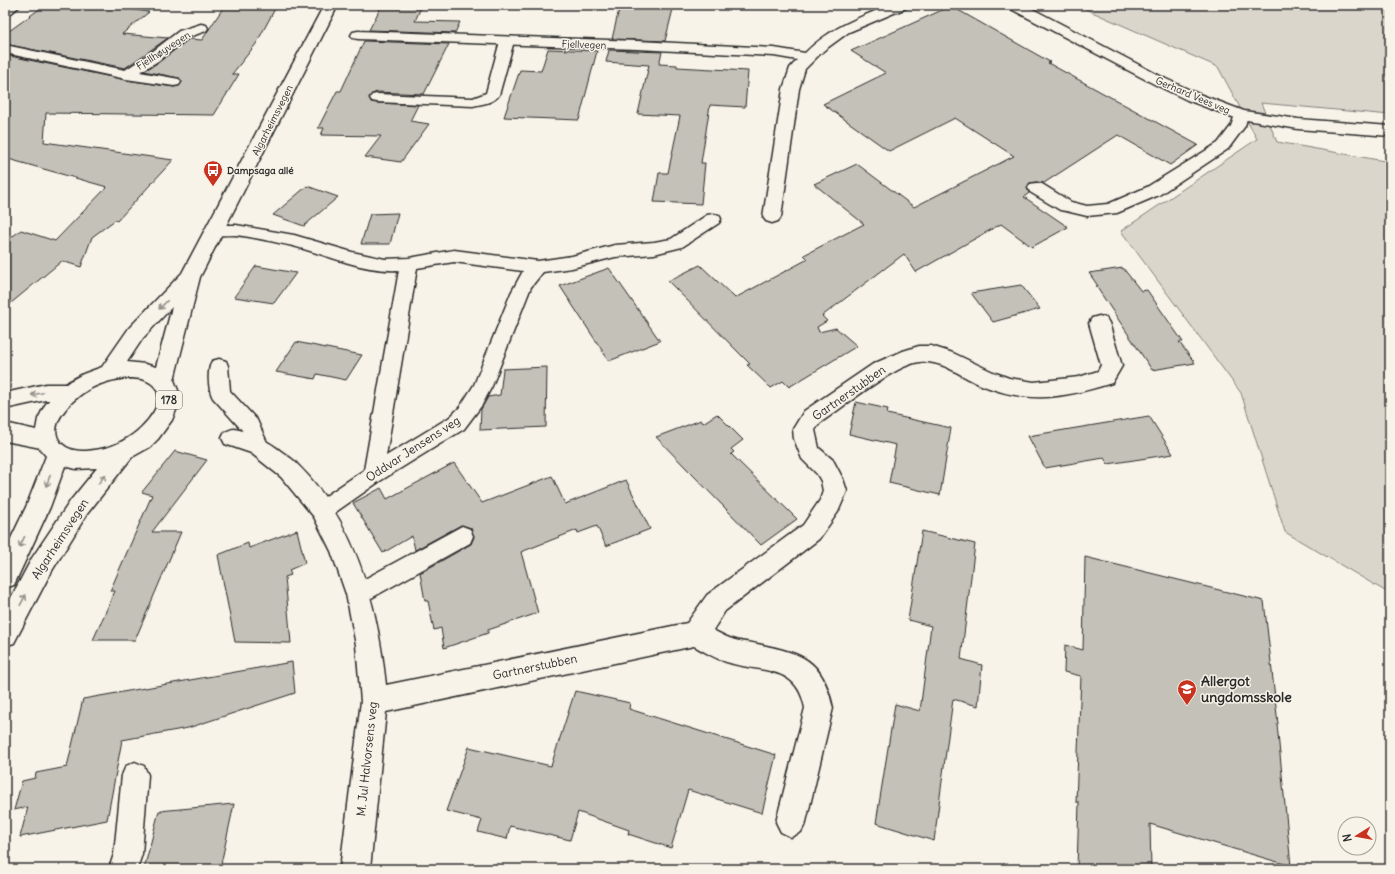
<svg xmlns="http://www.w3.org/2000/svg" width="1395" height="874" font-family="Delius,sans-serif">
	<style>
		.green { fill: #dad6cc; stroke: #82807c }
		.building { fill: #c4c1b9; stroke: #2b2b2b }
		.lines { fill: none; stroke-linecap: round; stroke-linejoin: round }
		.lane-casing { stroke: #2b2b2b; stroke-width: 3 }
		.street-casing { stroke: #2b2b2b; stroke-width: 3 }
		.primary-casing { stroke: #2b2b2b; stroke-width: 3 }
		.lane { fill: #f7f3e8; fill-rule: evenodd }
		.street { fill: #f7f3e8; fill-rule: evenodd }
		.primary { fill: #f7f3e8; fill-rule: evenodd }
		.oneway { stroke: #918f8a }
		.labels { text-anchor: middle; stroke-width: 3; stroke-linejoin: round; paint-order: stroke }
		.far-street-label { font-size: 10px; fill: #2b2b2b; stroke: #f7f3e8 }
		.far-poi-label { font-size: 10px; font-weight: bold; fill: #2b2b2b; stroke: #f7f3e8; text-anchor: start }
		.shield { fill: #f7f3e8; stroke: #686764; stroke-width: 1 }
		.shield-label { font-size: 11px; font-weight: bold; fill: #2b2b2b }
		.street-label { font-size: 12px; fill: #2b2b2b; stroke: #f7f3e8 }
		.near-poi-label { font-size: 14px; font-weight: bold; fill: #2b2b2b; stroke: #f7f3e8; text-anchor: start }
	</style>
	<rect width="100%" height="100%" fill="#f7f3e8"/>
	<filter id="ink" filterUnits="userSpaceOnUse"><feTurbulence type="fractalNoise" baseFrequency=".025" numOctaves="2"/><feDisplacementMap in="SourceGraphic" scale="8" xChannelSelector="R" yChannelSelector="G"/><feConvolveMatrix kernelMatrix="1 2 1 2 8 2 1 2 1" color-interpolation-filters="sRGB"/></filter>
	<g filter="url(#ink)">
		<path class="green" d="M1076,5H1390V115L1261,103L1277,142L1390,162V594L1285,532L1241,393L1121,231L1257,139L1218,67Z"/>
		<path class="building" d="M45,5H102L149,12L122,34L168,38L125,68L5,44V34Z
			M225,5H277L256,44L232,74H239L214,115L46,113L44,142L173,160L117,221L115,220L92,237L81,267L62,261L5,308V242L21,230L55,241L107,187L5,158V55L126,80L174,87L179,86L182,81L179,78L144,71L159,62L189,39L202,40Z
			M382,5H422L415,21L460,22L455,33L369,30Z
			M620,5H674L665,41L612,39Z
			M951,6L1050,62L1048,63L1198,145L1170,165L1118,135L1044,183L1036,182L1030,183L1027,187L1029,193L1024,197L1068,227L1032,247L1001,224L916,272L904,254L822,316L827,321L817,327L819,332L836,328L857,346L789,387L783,381L771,388L747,365L750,364L668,281L700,265L735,298L808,259L804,255L864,224L814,184L857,164L914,207L1014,156L955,118L889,151L823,104L886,73L851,51Z
			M364,41L449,44L424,94L377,92L372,94L369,97L371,102L377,103L418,105L410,121L429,124L401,162L365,157L381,136L321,135L324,128H318L337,91H341Z
			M548,49L597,51L579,120L504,117L520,70L541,71Z
			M609,50L662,52L659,64L677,65V67L748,71L745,107L710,105L701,163H705L701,204L654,202L659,173H668L680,116L638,114L649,65L606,62Z
			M307,186L338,197L304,226L273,215Z
			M398,213L390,244H361L370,214Z
			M256,266L296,273L274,303L234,297Z
			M609,268L660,341L609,361L560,286Z
			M1123,268L1141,291L1147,290L1183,342H1179L1195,363L1152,370L1096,286H1098L1089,273Z
			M1021,285L1040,309L993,322L971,293Z
			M296,342L362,355L346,380L317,374L315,379L276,372Z
			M547,367L546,427L480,430L481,409L488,397L500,395L503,369Z
			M856,402L888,409L887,414L951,428L940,495L889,483L896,445L849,434Z
			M717,414L743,440L731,449L734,452L731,454L797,519L761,545L656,437L701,420L703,423Z
			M1149,416L1173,454L1108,464L1104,458L1045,468L1028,436Z
			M175,451L207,460L152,532H181L135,640H93L115,591H110L152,495L142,492Z
			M454,463L482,503L552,476L565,504L626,480L650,529L606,546L597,526L578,533L577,530L521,552L538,613L488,630V633L444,648L441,628L434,630L428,601H425L420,573L471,544L474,537L471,528L461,525L415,550L412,536L383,553L353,503L381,488L387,499Z
			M297,530L305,563L289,570L291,575L285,577L291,643L235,642L218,555L248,543L249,548Z
			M922,531L975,544L961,659L982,665L978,706L953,699L934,841L876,823L895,704L920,711L931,626L908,620Z
			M1085,557L1264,601L1278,724H1277L1291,866L1150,824L1151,869H1077L1079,802H1076L1081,676L1064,672L1065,645L1083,650Z
			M292,662L295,693L188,728L122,740L107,820L20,837L28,807L14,810L22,781L35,778L36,773L67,767L83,699Z
			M575,691L630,703L629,709L776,755L762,813L688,790L671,848L628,834L629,830L578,812L570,840L510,826L507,839L478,832L482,820L446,811L469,747L551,766Z
			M234,804L221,864L205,866L204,869H144L159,811Z"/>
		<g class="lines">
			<defs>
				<path id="lane" d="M201,24L206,25L208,28L206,31L189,37L158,61L140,72L179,79L181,82L179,85L174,86L126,79L5,53V45L125,70L148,55L179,31Z
					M507,37L512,38L514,41L499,95C493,103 482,104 473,106L377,102L372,101L370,98L372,95L377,94L473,98L486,93L500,41L502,38Z
					M1241,111L1246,112L1248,115L1245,126L1228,149L1159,195L1117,213L1087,216L1066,211L1060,210L1030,192L1028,188L1030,184L1036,183L1042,184L1071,202L1087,206L1108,204L1147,187L1218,143L1231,126L1236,112Z
					M713,214L719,215L721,219L719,223L682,247L654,254L615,257L572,268L543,272L531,287L492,386L482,405L464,429L380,481L330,516L322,519L314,516L311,510L314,504L364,470L399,270C362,272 328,255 293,246C274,242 254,237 235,235C226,235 217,236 208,234L206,230L208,226L214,225H236L294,235L352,252L385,259L409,258L454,250L538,261L572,256L615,245L654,242L671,239L707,215ZM454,262L523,271L511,293L474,385L460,407L450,417L386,456L417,268Z
					M219,359L226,361L228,366L230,391L257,420L269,447L266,453L259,455L252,453L242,430L213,398C208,389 207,370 212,361Z
					M462,526L470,529L473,536L470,543L366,601L358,604L350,601L347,594L350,587Z
					M135,762L144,766L148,775L142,854L137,869H109L114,854L122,775L126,766Z"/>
				<path id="street" d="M5,5H21L10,14L5,15Z
					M889,5H908L906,8L849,32L823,51L805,69L799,89L781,217L778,221L772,223L766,221L763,217L783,89L790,68L797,60L774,56L637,49L358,39L353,38L351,35L353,32L358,31L637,41L774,48L805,53C831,27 857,19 889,5Z
					M1007,5H1025L1166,79L1199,94L1244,111L1298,119L1390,126V136L1298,129L1235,118L1187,100L1156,85L1009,8Z
					M1099,316L1106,318L1109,323L1122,366L1112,383C1063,398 1029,405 979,384C960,376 942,360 920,362C896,364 842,408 820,423L815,430L819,448L833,460L843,479L847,491L838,512L819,539L725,611L713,630C719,633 726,637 732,639C740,642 749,642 757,644C803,654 822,658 833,708L806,822L801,832L791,837L781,832L776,822L805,708C797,665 764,673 730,663C718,660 705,652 694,646L386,712L370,869H340L361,701L356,645L346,594L331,551L314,517L281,477L251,453L225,444L222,438L225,432C228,431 231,429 234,429C247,431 268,441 278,449C284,454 292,458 297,464C356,522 378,606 386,685L687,623L707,595L803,525L820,500L823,491L821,481L817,474L802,459L794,439L793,429L804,411L873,364L903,351L919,346H931L953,353L993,372L1009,378L1034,382L1079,377L1098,371L1101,365L1089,323L1092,318Z
					M46,384H70L77,386L81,392L77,398L70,400H46L5,409V393Z
					M5,423L54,434L57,440L54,446L46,449L5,441Z"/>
				<path id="primary" d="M324,5H338L200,277L174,380L179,393V403L172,420L158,439L150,447L132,457L87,514L50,574L14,643L5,646V609L32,558L71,500L97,468L76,469L65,466L50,507L14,585L5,588V551L26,507L46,456L40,449L35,435L38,419L45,405L57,391L70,381L83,374L102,367L129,328L182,273ZM172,307L156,367L145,364L127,362L143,338ZM126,378C133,378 141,378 147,381C176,395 143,430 126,439C114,447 100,450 86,451C76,451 68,450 61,443C46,426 70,402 83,393C96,384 111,380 126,378Z"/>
			</defs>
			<use href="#lane" class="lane-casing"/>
			<use href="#street" class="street-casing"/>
			<use href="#primary" class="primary-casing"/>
			<use href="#lane" class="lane"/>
			<use href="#street" class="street"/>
			<use href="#primary" class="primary"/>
		</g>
		<defs><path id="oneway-shaft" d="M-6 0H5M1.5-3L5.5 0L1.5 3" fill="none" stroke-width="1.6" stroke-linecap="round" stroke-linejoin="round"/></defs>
		<g class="oneway">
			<use href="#oneway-shaft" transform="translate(163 305) rotate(134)"/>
			<use href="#oneway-shaft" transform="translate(37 394) rotate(168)"/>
			<use href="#oneway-shaft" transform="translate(102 479) rotate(-51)"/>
			<use href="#oneway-shaft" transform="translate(48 481) rotate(111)"/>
			<use href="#oneway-shaft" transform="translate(22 542) rotate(115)"/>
			<use href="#oneway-shaft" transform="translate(23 600) rotate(-62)"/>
		</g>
	</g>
	<defs>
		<symbol id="bus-pin" viewBox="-11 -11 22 30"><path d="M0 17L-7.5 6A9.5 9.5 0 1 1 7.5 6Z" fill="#c8321e" stroke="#f7f3e8"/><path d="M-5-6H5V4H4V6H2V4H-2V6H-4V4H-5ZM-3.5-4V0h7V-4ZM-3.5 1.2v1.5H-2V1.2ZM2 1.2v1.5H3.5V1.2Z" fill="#fff"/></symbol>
		<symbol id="school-pin" viewBox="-11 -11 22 30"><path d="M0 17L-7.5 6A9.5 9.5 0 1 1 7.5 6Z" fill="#c8321e" stroke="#f7f3e8"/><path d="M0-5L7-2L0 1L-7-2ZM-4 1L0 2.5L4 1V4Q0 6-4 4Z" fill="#fff"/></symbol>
	</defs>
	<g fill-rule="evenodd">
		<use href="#bus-pin" x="202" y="159" width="22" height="30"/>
		<use href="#school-pin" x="1176" y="678" width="22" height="30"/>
	</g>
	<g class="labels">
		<g class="far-street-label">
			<text transform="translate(584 44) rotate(2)" y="4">Fjellvegen</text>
			<text transform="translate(163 50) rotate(-33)" y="4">Fjellhøyvegen</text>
			<text transform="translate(1193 95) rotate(23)" y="4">Gerhard Vees veg</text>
			<text transform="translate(272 120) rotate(-63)" y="4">Algarheimsvegen</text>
		</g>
		<g class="far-poi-label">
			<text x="227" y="174">Dampsaga allé</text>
		</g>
		<rect class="shield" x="156" y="391" width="26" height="18" rx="3"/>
		<g class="shield-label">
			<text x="169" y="404">178</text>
		</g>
		<g class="street-label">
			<text transform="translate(849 393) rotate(-35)" y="4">Gartnerstubben</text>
			<text transform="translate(413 449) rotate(-33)" y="4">Oddvar Jensens veg</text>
			<text transform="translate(60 539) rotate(-57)" y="4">Algarheimsvegen</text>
			<text transform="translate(535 667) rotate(-12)" y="4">Gartnerstubben</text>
			<text transform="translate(367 759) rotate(-84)" y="4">M. Jul Halvorsens veg</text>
		</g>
		<g class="near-poi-label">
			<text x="1201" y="686">Allergot<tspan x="1201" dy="16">ungdomsskole</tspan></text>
		</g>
	</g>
	<rect width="1395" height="874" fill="none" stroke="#f7f3e8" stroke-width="20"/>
	<rect x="10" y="10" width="1375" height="854" fill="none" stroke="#2b2b2b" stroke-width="1.5" filter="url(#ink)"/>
	<g transform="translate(1357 836) rotate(259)"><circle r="19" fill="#f7f3e8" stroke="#a5a39c"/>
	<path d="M0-3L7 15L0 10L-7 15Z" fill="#c8321e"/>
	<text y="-6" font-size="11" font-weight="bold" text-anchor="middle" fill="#2b2b2b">N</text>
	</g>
</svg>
